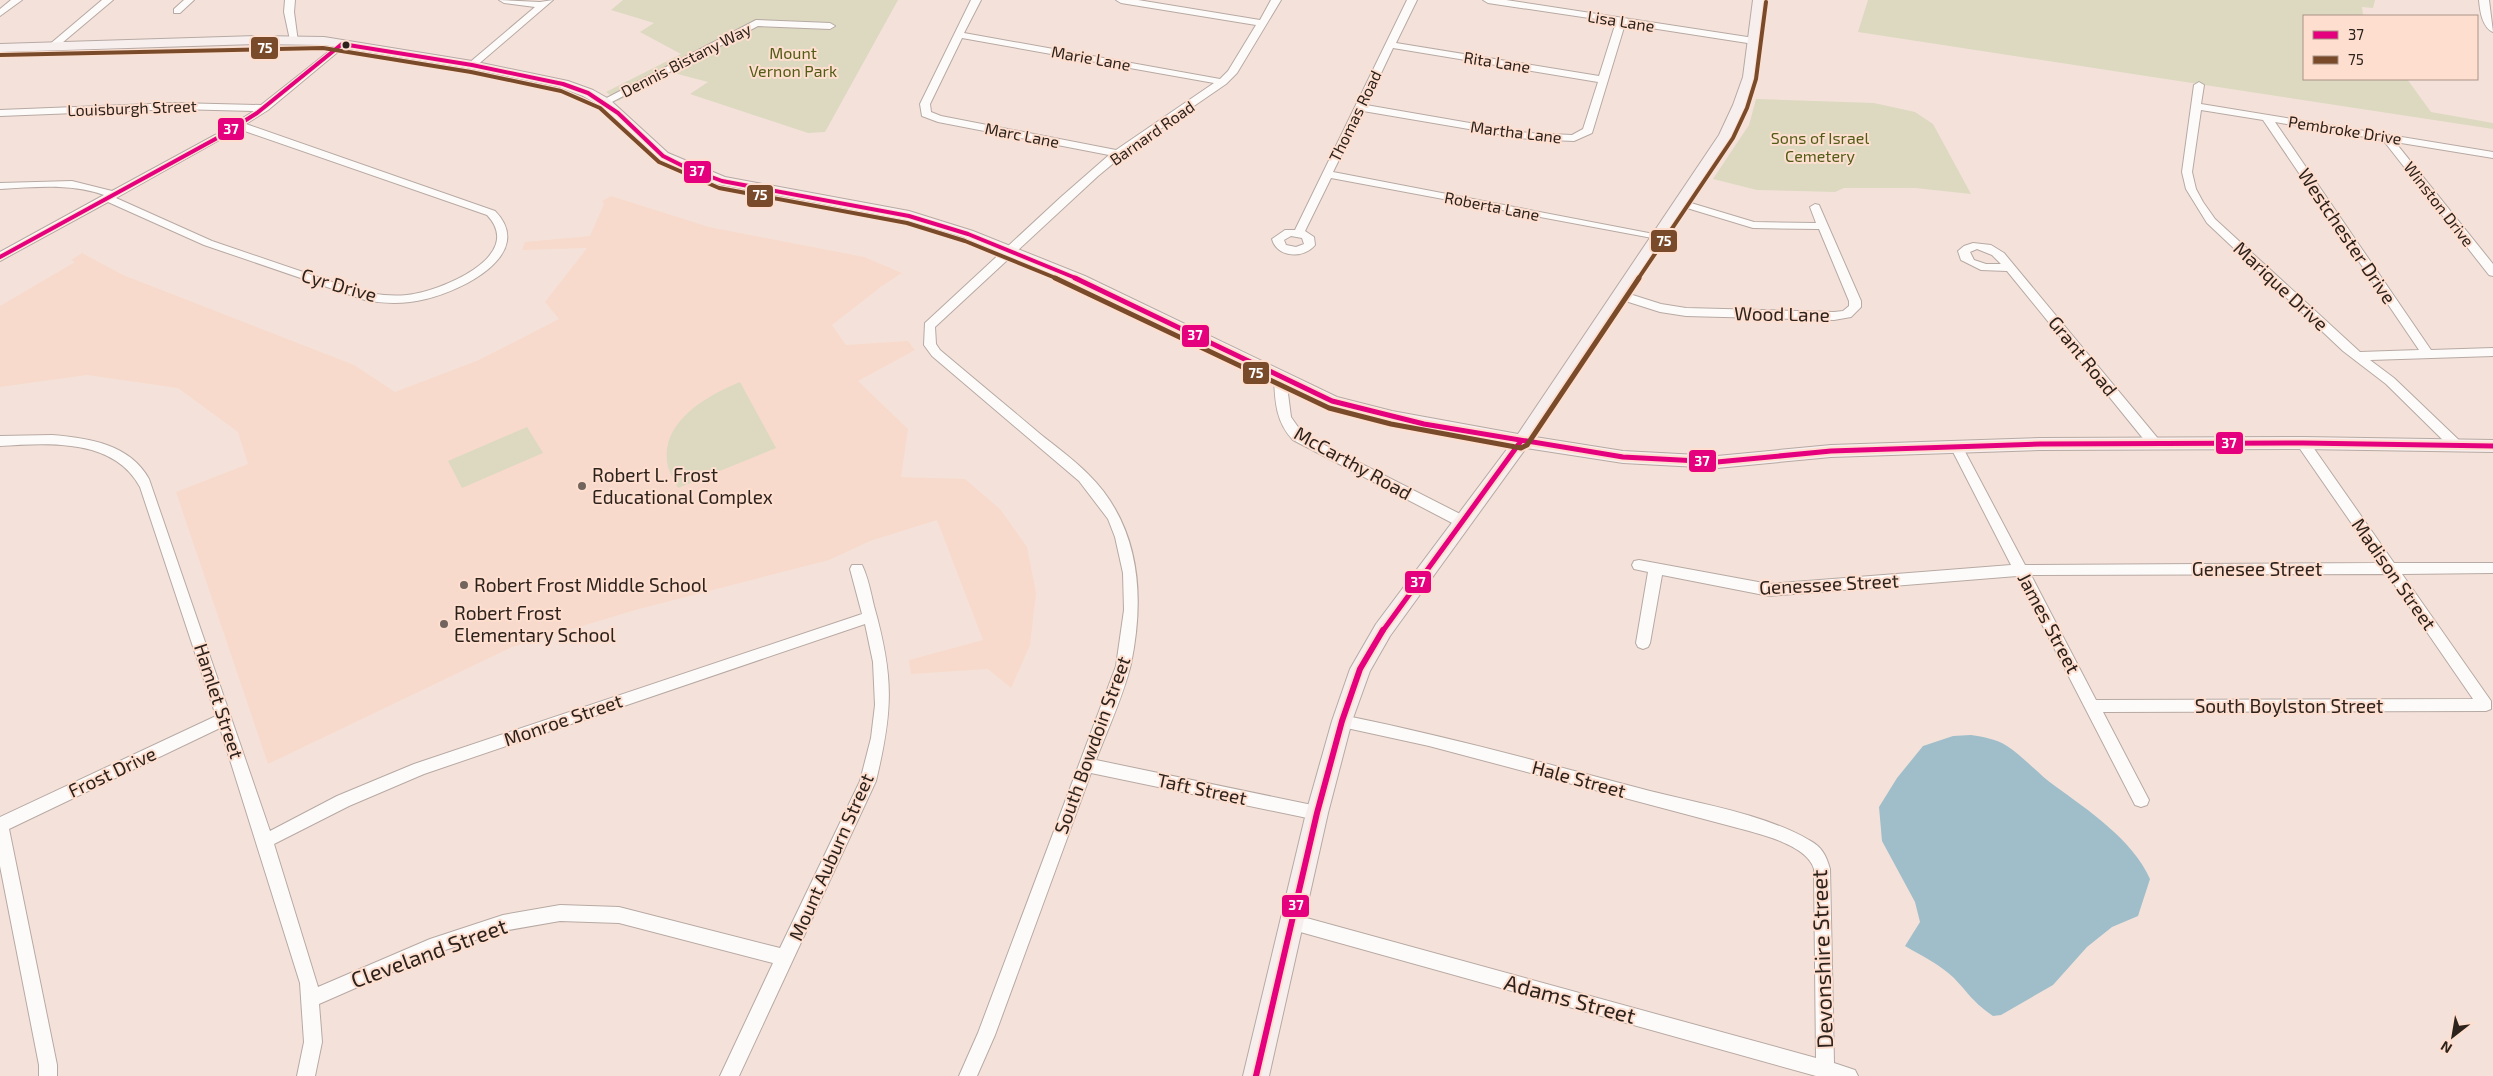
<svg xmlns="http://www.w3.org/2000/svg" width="2493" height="1076" font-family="'Exo 2',sans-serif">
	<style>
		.built { fill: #f7dacb }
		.green { fill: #dcd9c0 }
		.water { fill: #9fbeca }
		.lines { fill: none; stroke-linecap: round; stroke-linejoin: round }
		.street-casing { stroke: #b7a9a3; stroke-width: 2 }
		.secondary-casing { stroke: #b7a9a3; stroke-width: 2 }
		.street { fill: #fdfbf9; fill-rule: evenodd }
		.secondary { fill: #f7efee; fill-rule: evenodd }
		.bus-1-far2-casing { stroke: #fedfcf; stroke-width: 6 }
		.bus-1-far1-casing { stroke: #fedfcf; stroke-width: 9 }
		.bus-1-casing { stroke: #fedfcf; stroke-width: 10 }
		.bus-2-far1-casing { stroke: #fedfcf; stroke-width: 6 }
		.bus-2-casing { stroke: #fedfcf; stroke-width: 9 }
		.bus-1-far2 { stroke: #e5007d; stroke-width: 4 }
		.bus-1-far1 { stroke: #e5007d; stroke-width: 5 }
		.bus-1 { stroke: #e5007d; stroke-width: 6 }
		.bus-2-far1 { stroke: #7a4b2a; stroke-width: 4 }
		.bus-2 { stroke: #7a4b2a; stroke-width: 5 }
		.bus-dot { fill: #2d221c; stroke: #fedfcf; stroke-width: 2 }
		.poi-dot { fill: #73655e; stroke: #fedfcf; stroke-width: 2 }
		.labels { text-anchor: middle; stroke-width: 4; stroke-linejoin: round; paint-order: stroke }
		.far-street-label { font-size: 16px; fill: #2d221c; stroke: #fedfcf }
		.far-park-label { font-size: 16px; fill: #525c17; stroke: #fedfcf }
		.street-label { font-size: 19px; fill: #2d221c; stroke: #fedfcf }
		.poi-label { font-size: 19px; fill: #2d221c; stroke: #fedfcf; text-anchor: start }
		.near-street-label { font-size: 22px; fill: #2d221c; stroke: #fedfcf }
		.line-badge { stroke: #fedfcf; stroke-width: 2 }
		.badge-label { font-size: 14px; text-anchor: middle; font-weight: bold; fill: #fff }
	</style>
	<rect width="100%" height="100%" fill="#f4e2da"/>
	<path class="built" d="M611,196L709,227L864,257L902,273L882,286L832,325L846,345L908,341L915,350L858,381L908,429L901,477L965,479L1000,509L1027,547L1036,593L1030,645L1011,688L988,669L911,674L909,660L983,640L937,520L870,541L829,560L639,609L512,647L268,764L176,492L248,464L238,432L178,388L87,375L0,387V306L75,262L71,260L82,253L123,275L354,365L395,392L479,360L559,319L545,302L587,248L522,250L525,242L590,236L604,204L602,201Z"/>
	<path class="green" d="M623,0H898L825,132L808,133L690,94L708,82L670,72L618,101L606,92L681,54L640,32L654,23L611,10Z
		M1868,0H2375L2373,8L2362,7L2363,16H2304V79H2407L2431,112L2493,123V129L1858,32Z
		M1756,99L1874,103L1915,112L1933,124L1971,194L1915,188H1844L1835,192L1757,190L1713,179L1749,125Z
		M740,382L776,448L678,488C675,481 670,474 668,467C658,423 706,396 740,382Z
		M527,427L543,453L462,488L448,461Z"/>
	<path class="water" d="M1971,735C1984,737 1996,739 2007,746C2024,757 2038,774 2055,786C2088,810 2133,840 2150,879L2138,916L2112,927L2087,947L2053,985L2001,1015L1993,1016C1974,1003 1969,994 1954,978C1939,964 1922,956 1905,946L1920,922L1915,902L1882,841L1879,807L1897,778L1923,746L1953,736Z"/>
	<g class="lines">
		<defs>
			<path id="street" d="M11,0H22L0,16V9Z
				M102,0H113L56,48H50V44Z
				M184,0H194L180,13H174V9Z
				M285,0H295L294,12L298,42L290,40L284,12Z
				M499,0L540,2L553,0L475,67H469V63L535,7L504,3Z
				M971,0H981L964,33L1220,79L1228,71L1256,25L1121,3L1116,0H1138L1260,20L1271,0H1281L1237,73L1226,84L1127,152L1098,176L935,327L936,344L940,350C973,378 1006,405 1039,433C1055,446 1073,459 1088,474C1140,525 1145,596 1131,664C1124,694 1107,731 1096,760L1317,806L1323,808L1325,813L1323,818L1317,820L1091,773L995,1035L977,1076H959L978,1033L1116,666L1124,610L1123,573L1115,537L1108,519L1079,481L932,356L924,345L925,323L1061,197L1109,155L938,122L922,116L920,104ZM962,38L1214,83L1116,150L941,116L931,112L930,104Z
				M1407,0H1417L1396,43L1599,76L1616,22L1488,3L1483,0H1506L1754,38L1759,41L1754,44L1625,24L1592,133L1574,141L1528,139L1363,111L1333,172L1659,235L1665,238L1663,240L1331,178L1305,231L1314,237L1315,245C1304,259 1277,258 1272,239L1285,230H1295ZM1393,48L1598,82L1583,129L1572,135L1528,133L1366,105ZM1291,236L1302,238L1304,244L1296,247L1286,245L1284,240Z
				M2479,0H2489L2493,32C2482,27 2480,11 2479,0Z
				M756,20L830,23L835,26L830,29L758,26L608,104L599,102Z
				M342,41L347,44L345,46L268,110L246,124L495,211C537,254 461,291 426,299C406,304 385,304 365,300L204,245L108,202L0,261V252L104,195C71,183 35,187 0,189V183L72,181L112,191L215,135L254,111L176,109L0,116V110L176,103L261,105ZM239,129L487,215C527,257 438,292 407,295C388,297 369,294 350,288L212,241L116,198Z
				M2199,82L2204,85L2201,104L2493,152V158L2395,142L2493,264V276L2489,275L2383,140L2275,122L2431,350L2493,348V356L2370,360L2394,378L2462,443L2463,446L2462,449H2452L2386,384L2343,351L2207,223L2186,189L2182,172L2194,85ZM2201,110L2263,120L2419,350L2360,352L2215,219L2203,202L2196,189L2192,172Z
				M1681,200L1754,222L1816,223L1810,207L1815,204L1819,205L1861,301V307L1851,317L1834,320L1686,316L1660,312L1616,298V292L1620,291L1661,304L1686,308L1834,312L1843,311L1849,306V301L1819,229L1753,228L1677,205L1676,203Z
				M1973,243L1991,245L2004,253L2160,441L2161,444L2160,447H2150L2007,271L1981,270L1961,260L1958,251L1964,246ZM1977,249L1992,255L2001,264H1986L1974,260L1970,252Z
				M1280,374L1286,378L1291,417L1303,434L1468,518L1470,522L1468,526H1458L1293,440C1276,422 1275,402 1274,378Z
				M52,435C88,438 130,444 149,479L270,831L337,796L414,764L862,614L850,569L852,565H862C868,577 871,593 874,606C894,677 893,710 876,781L739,1076H720L773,963L619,923L560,921L503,931L433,954L319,1004L322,1042L315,1076H297L304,1042L300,983L220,728L9,829L57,1065V1076H39V1065L0,866V817L216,716L140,487C114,438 48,443 0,446V436ZM865,624L873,662L875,705L871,738L860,781L780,948L619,907L560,905L503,915L430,939L318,987L274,844L349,806L424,774Z
				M2303,438L2308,440L2394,563H2493V573L2402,574L2491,701V709L2486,711L2103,712L2149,800L2147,805L2141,807L2135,805L2017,576L1769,596L1662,575L1650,643L1648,647L1643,649L1638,647L1636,643L1648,572L1634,569L1632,565L1634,561L1639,560L1769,584L2011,565L1950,446L1956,441L1962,446L2025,565L2379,563L2298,446L2297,443ZM2387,574L2473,699L2096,700L2031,575Z
				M1342,715C1446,736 1548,764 1650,791C1701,804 1764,814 1809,840C1822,847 1826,855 1830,869L1834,1063L1855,1070L1858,1076H1816L1286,928L1283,922L1286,916L1292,914L1816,1058L1814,869C1807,844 1756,833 1734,827L1429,746L1342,727L1337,726L1334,721L1337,716Z"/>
			<path id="secondary" d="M1753,0H1765L1756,77L1747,105L1733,135L1535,437L1623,451L1717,456L1831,445L2040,438L2303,437L2493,440V452L2303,449L2040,450L1831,457L1717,468L1623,463L1526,448L1390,636L1370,671L1352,721L1328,813L1269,1076H1243L1306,813L1332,721L1350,669L1376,624L1510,445L1392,423L1326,405L1073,284L963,237L906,220L717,184L658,159L599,105L583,96L559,87L472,69L324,45L258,44L0,52V44L258,36L324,37L472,61L568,81L593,90L609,99L668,153L725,177L909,211L973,231L1085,276L1337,397L1392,411L1518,434L1719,135L1733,105L1743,77Z"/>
		</defs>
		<use href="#street" class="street-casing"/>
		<use href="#secondary" class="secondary-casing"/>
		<use href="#street" class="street"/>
		<use href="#secondary" class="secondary"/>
		<defs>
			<path id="bus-1-far2" d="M0,257L219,137L257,113L342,44L472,65L563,84L588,93L618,113L663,156L685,167L722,181L909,216L968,234L1078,279"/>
			<path id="bus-1-far1" d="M1075,278L1332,401L1424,424L1623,457L1717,462L1831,451L2040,444L2303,443L2493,446
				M1382,632L1521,441"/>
			<path id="bus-1" d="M1256,1076L1317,813L1342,721L1360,669L1383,630"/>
			<path id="bus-2-far1" d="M0,55L323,48L471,72L561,91L600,108L659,162L719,188L907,223L965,241L1058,279
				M1638,279L1733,138L1747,108L1756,79L1766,2"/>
			<path id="bus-2" d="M1055,278L1329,408L1391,424L1521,448L1527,445L1639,278"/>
		</defs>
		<use href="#bus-1-far2" class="bus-1-far2-casing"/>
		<use href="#bus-1-far1" class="bus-1-far1-casing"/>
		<use href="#bus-1" class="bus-1-casing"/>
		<use href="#bus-2-far1" class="bus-2-far1-casing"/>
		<use href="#bus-2" class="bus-2-casing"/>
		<use href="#bus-1-far2" class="bus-1-far2"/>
		<use href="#bus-1-far1" class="bus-1-far1"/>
		<use href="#bus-1" class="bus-1"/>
		<use href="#bus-2-far1" class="bus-2-far1"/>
		<use href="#bus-2" class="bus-2"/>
	</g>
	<circle class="bus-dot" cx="346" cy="45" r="4.5"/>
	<g class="poi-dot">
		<circle cx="582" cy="486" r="5"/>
		<circle cx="464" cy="585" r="5"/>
		<circle cx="444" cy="624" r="5"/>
	</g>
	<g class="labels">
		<g class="far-street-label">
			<text transform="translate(1621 21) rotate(9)" y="6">Lisa Lane</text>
			<text transform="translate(1091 58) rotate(10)" y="6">Marie Lane</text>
			<text transform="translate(686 60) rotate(-27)" y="6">Dennis Bistany Way</text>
			<text transform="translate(1497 62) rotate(9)" y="6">Rita Lane</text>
			<text transform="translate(132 108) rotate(-2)" y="6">Louisburgh Street</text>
			<text transform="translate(1355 116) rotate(-64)" y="6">Thomas Road</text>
			<text transform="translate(2345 130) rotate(9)" y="6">Pembroke Drive</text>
			<text transform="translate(1516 132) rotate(7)" y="6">Martha Lane</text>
			<text transform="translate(1152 133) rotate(-35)" y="6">Barnard Road</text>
			<text transform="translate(1022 135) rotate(11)" y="6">Marc Lane</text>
			<text transform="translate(2439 204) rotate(52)" y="6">Winston Drive</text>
			<text transform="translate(1492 206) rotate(11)" y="6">Roberta Lane</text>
		</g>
		<g class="far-park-label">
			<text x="793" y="59">Mount<tspan x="793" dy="18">Vernon Park</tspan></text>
			<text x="1820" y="144">Sons of Israel<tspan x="1820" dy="18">Cemetery</tspan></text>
		</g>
		<g class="street-label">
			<text transform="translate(2347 236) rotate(56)" y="7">Westchester Drive</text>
			<text transform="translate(339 285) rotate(16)" y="7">Cyr Drive</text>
			<text transform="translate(2281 286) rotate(43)" y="7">Marique Drive</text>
			<text transform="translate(1782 314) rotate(1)" y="7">Wood Lane</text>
			<text transform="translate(2083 356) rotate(51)" y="7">Grant Road</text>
			<text transform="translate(1353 463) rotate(29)" y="7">McCarthy Road</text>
			<text x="2257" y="576">Genesee Street</text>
			<text transform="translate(2394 574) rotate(55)" y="7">Madison Street</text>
			<text transform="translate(1829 584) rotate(-3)" y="7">Genessee Street</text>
			<text transform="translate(2049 623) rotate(62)" y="7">James Street</text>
			<text transform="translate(219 701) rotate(72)" y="7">Hamlet Street</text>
			<text x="2289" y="713">South Boylston Street</text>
			<text transform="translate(563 720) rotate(-19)" y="7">Monroe Street</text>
			<text transform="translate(1092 745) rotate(-70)" y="7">South Bowdoin Street</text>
			<text transform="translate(112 772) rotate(-25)" y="7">Frost Drive</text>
			<text transform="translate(1579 779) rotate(15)" y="7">Hale Street</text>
			<text transform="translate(1202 789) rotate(12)" y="7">Taft Street</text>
			<text transform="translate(831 857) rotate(-66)" y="7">Mount Auburn Street</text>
		</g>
		<g class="poi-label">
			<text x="592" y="482">Robert L. Frost<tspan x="592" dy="22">Educational Complex</tspan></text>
			<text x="474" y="592">Robert Frost Middle School</text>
			<text x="454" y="620">Robert Frost<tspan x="454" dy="22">Elementary School</tspan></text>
		</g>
		<g class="near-street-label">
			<text transform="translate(429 953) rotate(-20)" y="8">Cleveland Street</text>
			<text transform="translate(1822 959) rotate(-92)" y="8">Devonshire Street</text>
			<text transform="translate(1570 999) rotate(15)" y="8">Adams Street</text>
		</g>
	</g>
	<g class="line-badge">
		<rect x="250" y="36" width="29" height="24" rx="5" fill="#7a4b2a"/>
		<rect x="217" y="117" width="28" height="24" rx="5" fill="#e5007d"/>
		<rect x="683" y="160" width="29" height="24" rx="5" fill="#e5007d"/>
		<rect x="746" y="184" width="28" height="24" rx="5" fill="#7a4b2a"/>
		<rect x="1650" y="229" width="28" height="24" rx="5" fill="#7a4b2a"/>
		<rect x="1181" y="324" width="29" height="24" rx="5" fill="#e5007d"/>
		<rect x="1242" y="361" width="28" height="24" rx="5" fill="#7a4b2a"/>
		<rect x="2215" y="431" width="29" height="24" rx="5" fill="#e5007d"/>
		<rect x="1688" y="449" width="29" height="24" rx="5" fill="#e5007d"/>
		<rect x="1404" y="570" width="28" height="24" rx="5" fill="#e5007d"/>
		<rect x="1281" y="894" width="29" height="24" rx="5" fill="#e5007d"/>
	</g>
	<g class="badge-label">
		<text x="265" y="53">75</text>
		<text x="231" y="134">37</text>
		<text x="697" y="176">37</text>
		<text x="760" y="200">75</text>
		<text x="1664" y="246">75</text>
		<text x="1195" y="340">37</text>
		<text x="1256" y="378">75</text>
		<text x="2229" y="448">37</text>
		<text x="1702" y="466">37</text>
		<text x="1418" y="587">37</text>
		<text x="1296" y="910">37</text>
	</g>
	<rect x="2303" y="15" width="175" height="65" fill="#fedfcf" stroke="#aa9387"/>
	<rect x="2313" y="31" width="25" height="8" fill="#e5007d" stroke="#aa9387"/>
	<text x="2348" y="40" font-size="15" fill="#2d221c">37</text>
	<rect x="2313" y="56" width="25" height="8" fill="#7a4b2a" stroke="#aa9387"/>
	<text x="2348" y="65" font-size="15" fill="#2d221c">75</text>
	<g transform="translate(2453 1036) rotate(211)" stroke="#fedfcf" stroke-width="4" paint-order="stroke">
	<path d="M0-4L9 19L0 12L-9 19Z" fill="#2d221c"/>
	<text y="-8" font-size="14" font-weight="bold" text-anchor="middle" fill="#2d221c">N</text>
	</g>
</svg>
